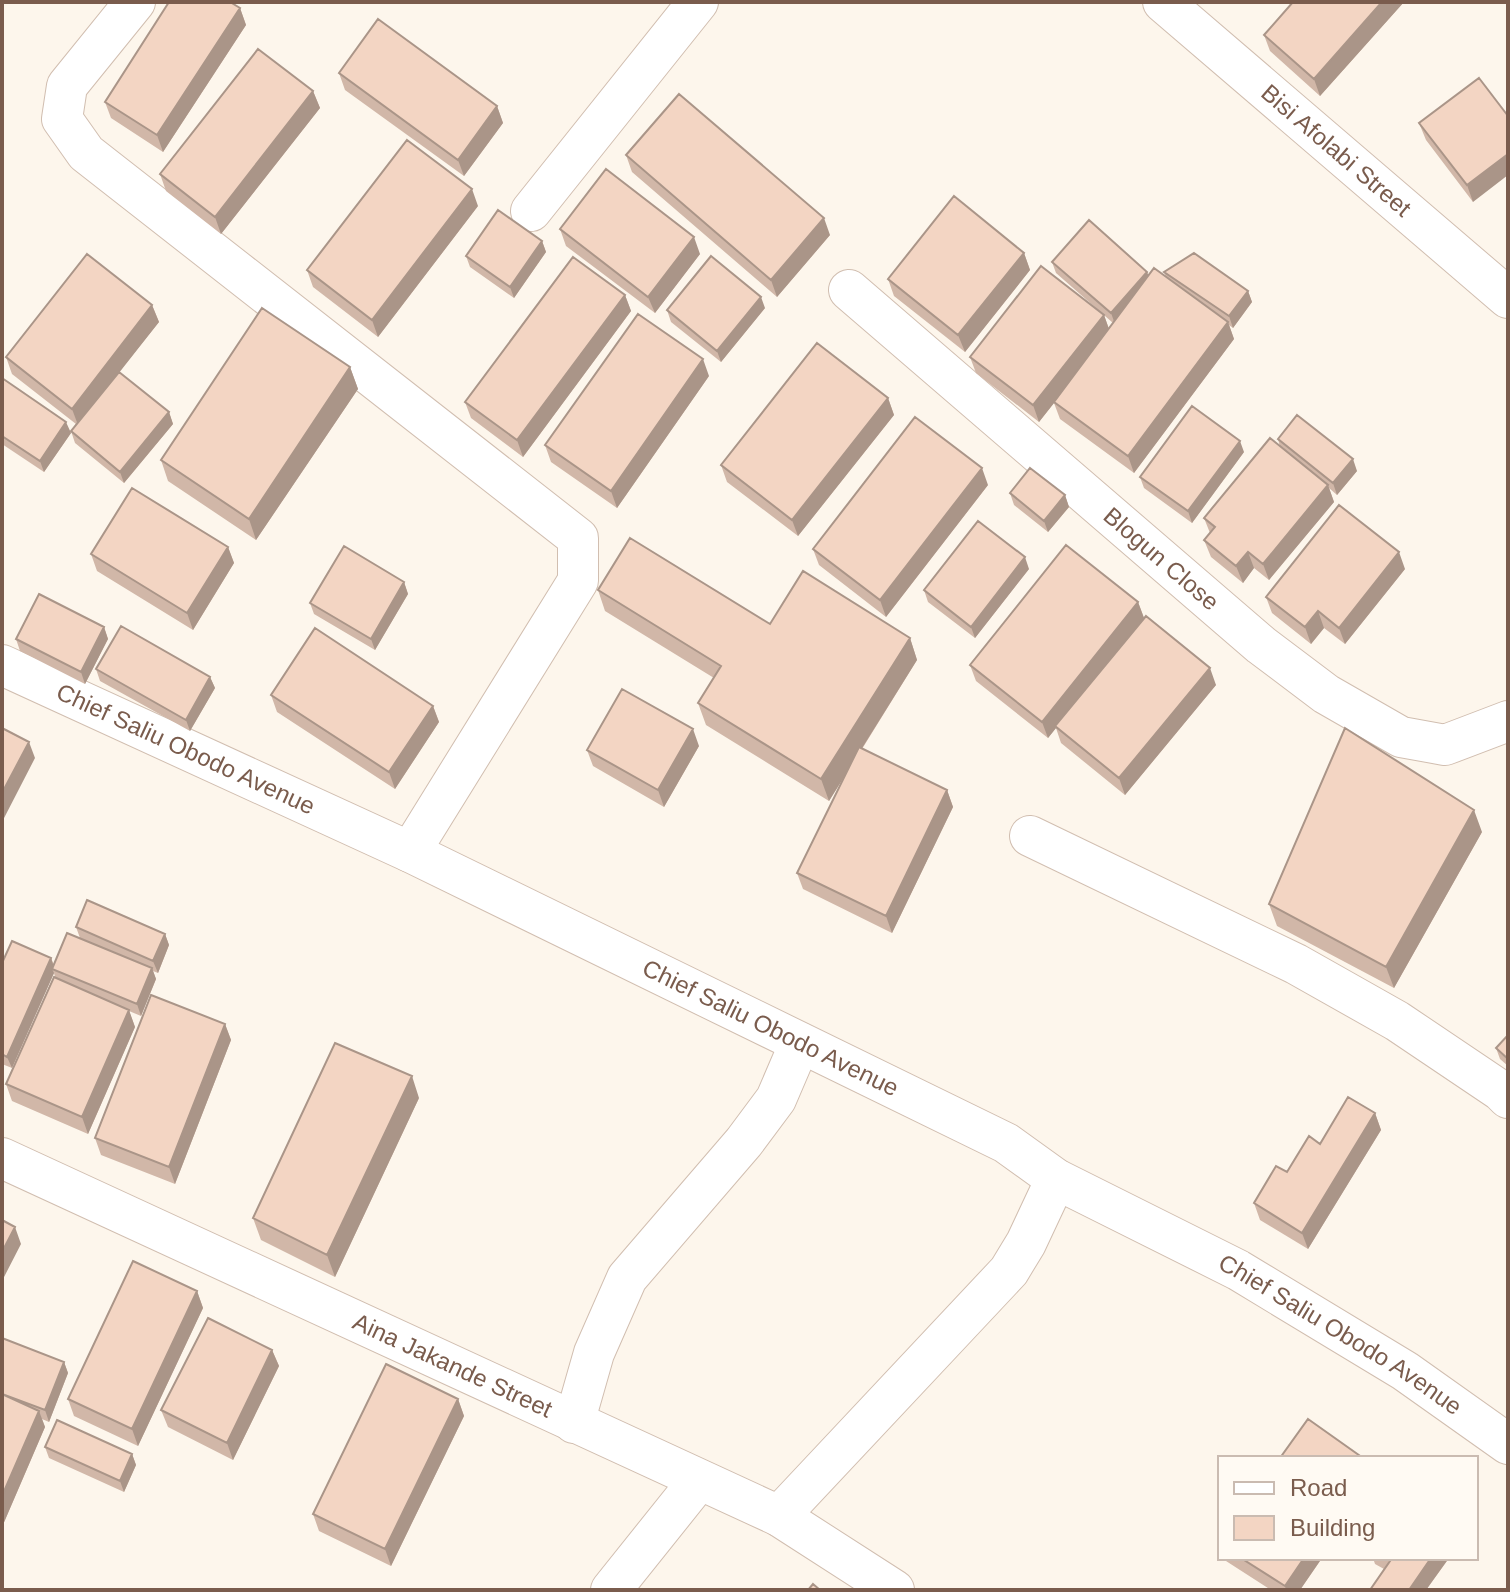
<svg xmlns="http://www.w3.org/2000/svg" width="1510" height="1592" font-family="Arial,sans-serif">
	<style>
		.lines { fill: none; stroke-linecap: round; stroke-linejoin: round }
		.minor-casing { stroke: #d1beb0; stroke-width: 42 }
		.minor { stroke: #fff; stroke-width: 40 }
		.wall { fill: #d1b7a8 }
		.shaded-wall { fill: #aa9588 }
		.building { fill: #f3d5c3; stroke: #aa9588; stroke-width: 2 }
		.labels { text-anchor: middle; stroke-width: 8; stroke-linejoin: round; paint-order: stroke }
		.street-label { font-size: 24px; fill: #7a5c4d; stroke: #fffaf3 }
	</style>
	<rect width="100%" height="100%" fill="#fdf6ec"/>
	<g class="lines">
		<defs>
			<g id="minor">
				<path d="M135,2L67,86L62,119L86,153L578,538V581L410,852"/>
				<path id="s1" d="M1163,2L1508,298"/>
				<path d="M531,211L698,2"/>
				<path id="s2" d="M849,290L1261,645L1326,694L1401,737L1445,745L1508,721"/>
				<path id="s3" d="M2,665L410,852L1006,1143L1056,1179L1238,1270L1405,1371L1508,1444"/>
				<path d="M1030,836L1296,964L1397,1021L1501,1091L1508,1098"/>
				<path id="s4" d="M2,1158L779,1516L894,1590"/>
				<path d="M574,1423L594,1353L627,1278L744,1142L776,1099L800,1043"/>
				<path d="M779,1516L1009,1271L1026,1243L1056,1179"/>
				<path d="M611,1590L699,1480"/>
			</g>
		</defs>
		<use href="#minor" class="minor-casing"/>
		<use href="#minor" class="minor"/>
	</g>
	<path class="wall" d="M1293,2H1404L1320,96L1270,51L1264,35Z
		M240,8L246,25L163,152L111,118L105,102Z
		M339,73L497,106L503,123L464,176L345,90Z
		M1479,78L1473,202L1426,140L1419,123Z
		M313,91L320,108L221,234L166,191L160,174Z
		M626,155L830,235L777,297L632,172Z
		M478,206L378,337L313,287L307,270Z
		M560,229L700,254L655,313L566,246Z
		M542,241L546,252L514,298L470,267L466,256Z
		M1024,253L1030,270L965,352L894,296L888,279Z
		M1052,262L1147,272L1148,275L1166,277L1164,272L1248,291L1252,302L1233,328L1229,325L1234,339L1134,473L1060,419L1054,403L1039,422L976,373L970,357L1104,315L1109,329L1113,323L1056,273Z
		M625,295L631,311L523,457L471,418L465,402Z
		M152,305L159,322L114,378L169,412L173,424L124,483L75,443L71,431L76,424L12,374L6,357Z
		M765,308L721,362L671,322L667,310Z
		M350,367L358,389L256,540L168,481L161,460Z
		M709,376L617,508L551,462L545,445Z
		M2,378L71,433L44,472L2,444Z
		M888,398L894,415L798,536L727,482L721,465Z
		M1278,439L1357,471L1337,495L1329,488L1334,502L1269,580L1254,568L1243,583L1211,557L1204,540L1210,533L1204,518L1280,447Z
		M1244,452L1192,523L1144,488L1140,477Z
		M988,485L886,617L819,565L813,549Z
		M1010,493L1065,495L1069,507L1048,532L1014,505Z
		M228,547L234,563L193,630L97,571L91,554Z
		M1029,569L975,638L928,602L924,590Z
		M1405,569L1345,644L1324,628L1311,644L1272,613L1266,597Z
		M404,582L408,594L375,650L314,614L310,603Z
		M598,590L770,624L910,638L917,660L862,749L947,790L953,807L892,933L803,889L797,873L844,777L829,801L706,725L698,703L714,678L605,611Z
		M1138,602L1144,618L1216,685L1125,795L1061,743L1056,728L1048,738L976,681L970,665Z
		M104,627L108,639L85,684L20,651L16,639Z
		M96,669L210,677L215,688L190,731L100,681Z
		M271,695L433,706L439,722L395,789L277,712Z
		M699,746L664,807L593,766L587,750Z
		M1482,832L1394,988L1277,926L1269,904Z
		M76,927L165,934L169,945L158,973L153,971L156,979L141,1016L129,1011L135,1027L88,1134L12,1101L6,1084L55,977L54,973L12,1068L2,1064V963L51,958L54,965L80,938Z
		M225,1024L231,1040L175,1184L101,1155L95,1138Z
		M1508,1035V1066L1500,1059L1496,1048Z
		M419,1098L335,1277L261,1240L253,1218Z
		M1375,1113L1381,1130L1308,1249L1260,1220L1254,1203L1287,1172L1320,1144Z
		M197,1291L203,1308L138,1446L74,1416L68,1399Z
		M2,1338L64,1362L68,1373L49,1422L42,1419L45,1427L2,1527Z
		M272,1350L279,1366L233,1460L168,1427L161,1410Z
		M458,1399L464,1416L391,1566L319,1531L313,1514Z
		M45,1447L132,1454L136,1465L124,1492L49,1458Z
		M1225,1558H1322L1300,1590H1271L1226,1561Z
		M1373,1558H1449L1426,1590H1370L1384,1569L1375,1564Z"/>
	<path class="shaded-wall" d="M1382,2H1404L1320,96L1314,79Z
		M240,8L246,25L163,152L157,135Z
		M313,91L320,108L221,234L215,217Z
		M497,106L503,123L464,176L458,160Z
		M1508,154V175L1473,202L1467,185Z
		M472,189L478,206L378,337L372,320Z
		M824,218L830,235L777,297L771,280Z
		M694,237L700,254L655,313L648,297Z
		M542,241L546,252L514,298L510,287Z
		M1024,253L1030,270L965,352L958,335Z
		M1147,272L1151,283L1115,324L1111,313Z
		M1248,291L1252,302L1233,328L1229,316Z
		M625,295L631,311L523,457L517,440Z
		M761,297L765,308L721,362L717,351Z
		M152,305L159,322L78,425L72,409Z
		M1104,315L1110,332L1039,422L1033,405Z
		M1228,322L1234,339L1134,473L1128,456Z
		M703,359L709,376L617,508L611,491Z
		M350,367L358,389L256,540L249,519Z
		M888,398L894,415L798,536L792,520Z
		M169,412L173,424L124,483L120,472Z
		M66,422L71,433L44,472L40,461Z
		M1240,441L1244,452L1192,523L1188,511Z
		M1353,459L1357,471L1337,495L1333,483Z
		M982,468L988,485L886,617L880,600Z
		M1328,485L1334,502L1269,580L1263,564Z
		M1065,495L1069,507L1048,532L1044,521Z
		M228,547L234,563L193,630L187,613Z
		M1248,552L1254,568L1243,583L1236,566Z
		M1399,552L1405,569L1345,644L1339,628Z
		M1025,557L1029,569L975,638L971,627Z
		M404,582L408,594L375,650L371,639Z
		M1138,602L1144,618L1055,726L1056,728L1048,738L1042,722Z
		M1318,611L1324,628L1311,644L1305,627Z
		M104,627L108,639L85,684L81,672Z
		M910,638L917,660L829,801L821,779Z
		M1210,668L1216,685L1125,795L1119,778Z
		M210,677L215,688L190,731L186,720Z
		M433,706L439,722L395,789L389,772Z
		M693,729L699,746L664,807L658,790Z
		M29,742L35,758L2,822V793Z
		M947,790L953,807L892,933L886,916Z
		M1474,810L1482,832L1394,988L1386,967Z
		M165,934L169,945L158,973L153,961Z
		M51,958L55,970L52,969L54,973L12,1068L7,1057Z
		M152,968L156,979L141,1016L137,1004Z
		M129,1010L135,1027L88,1134L82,1117Z
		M225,1024L231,1040L175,1184L169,1167Z
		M412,1076L419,1098L335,1277L327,1255Z
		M1375,1113L1381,1130L1308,1249L1302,1233Z
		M15,1227L21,1244L2,1281V1252Z
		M197,1291L203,1308L138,1446L132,1429Z
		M272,1350L279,1366L233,1460L227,1443Z
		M64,1362L68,1373L49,1422L45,1410Z
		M458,1399L464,1416L391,1566L385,1549Z
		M39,1411L45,1427L2,1527V1496Z
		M132,1454L136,1465L124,1492L120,1481Z
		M1304,1558H1322L1300,1590H1286L1285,1586Z
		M1431,1558H1449L1426,1590H1409Z"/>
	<path class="building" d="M169,2H230L240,8L157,135L105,102Z
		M1293,2H1382L1314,79L1264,35Z
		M378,19L497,106L458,160L339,73Z
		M258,49L313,91L215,217L160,174Z
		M1479,78L1508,116V154L1467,185L1419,123Z
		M679,94L824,218L771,280L626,155Z
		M407,140L472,189L372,320L307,270Z
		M606,169L694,237L648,297L560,229Z
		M954,196L1024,253L958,335L888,279Z
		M498,210L542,241L510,287L466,256Z
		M1089,220L1147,272L1111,313L1052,262Z
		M1194,253L1248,291L1229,316L1164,272Z
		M87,254L152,305L72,409L6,357Z
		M711,256L761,297L717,351L667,310Z
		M573,257L625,295L517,440L465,402Z
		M1041,266L1104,315L1033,405L970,357Z
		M1154,268L1228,322L1128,456L1054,402Z
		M262,308L350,367L249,519L161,460Z
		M638,314L703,359L611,491L545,445Z
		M817,343L888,398L792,520L721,465Z
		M119,372L169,412L120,472L71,431Z
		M2,378L66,422L40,461L2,436Z
		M1192,406L1240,441L1188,511L1140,477Z
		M1297,415L1353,459L1333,483L1278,439Z
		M915,417L982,468L880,600L813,549Z
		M1270,438L1328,485L1263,564L1248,552L1236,566L1204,540L1215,527L1204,518Z
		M1030,468L1065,495L1044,521L1010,493Z
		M132,488L228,547L187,613L91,554Z
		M1339,505L1399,552L1339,628L1318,611L1305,627L1266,597Z
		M978,521L1025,557L971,627L924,590Z
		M630,538L770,624L803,571L910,638L821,779L698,703L721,666L598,590Z
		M1066,545L1138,602L1042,722L970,665Z
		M344,546L404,582L371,639L310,603Z
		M39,594L104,627L81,672L16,639Z
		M1146,616L1210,668L1119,778L1055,726Z
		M121,626L210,677L186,720L96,669Z
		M315,628L433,706L389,772L271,695Z
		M622,689L693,729L658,790L587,750Z
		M2,728L29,742L2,793Z
		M1345,728L1474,810L1386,967L1269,904Z
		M859,747L947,790L886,916L797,873Z
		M87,900L165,934L153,961L76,927Z
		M67,933L152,968L137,1004L52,969Z
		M12,941L51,958L7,1057L2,1054V963Z
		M54,977L129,1010L82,1117L6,1084Z
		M151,995L225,1024L169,1167L95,1138Z
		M1508,1035V1059L1496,1048Z
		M335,1043L412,1076L327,1255L253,1218Z
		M1348,1097L1375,1113L1302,1233L1254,1203L1276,1166L1287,1172L1309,1136L1320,1144Z
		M2,1220L15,1227L2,1252Z
		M133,1261L197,1291L132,1429L68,1399Z
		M208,1318L272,1350L227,1443L161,1410Z
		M2,1338L64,1362L45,1410L2,1394Z
		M386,1364L458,1399L385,1549L313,1514Z
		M2,1394L39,1411L2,1496Z
		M1308,1419L1363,1458H1280Z
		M57,1420L132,1454L120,1481L45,1447Z
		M1241,1558H1304L1285,1586Z
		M1385,1558H1431L1409,1590H1370L1390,1561Z
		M813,1584L820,1590H808Z"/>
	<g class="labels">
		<g class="street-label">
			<text dy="8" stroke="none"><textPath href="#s1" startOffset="228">Bisi Afolabi Street</textPath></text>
			<text dy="8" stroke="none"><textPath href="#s2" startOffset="412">Blogun Close</textPath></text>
			<text dy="8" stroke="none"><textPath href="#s3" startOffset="202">Chief Saliu Obodo Avenue</textPath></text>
			<text dy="8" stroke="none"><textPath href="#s3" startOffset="850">Chief Saliu Obodo Avenue</textPath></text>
			<text dy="8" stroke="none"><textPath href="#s3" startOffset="1498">Chief Saliu Obodo Avenue</textPath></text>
			<text dy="8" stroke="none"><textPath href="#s4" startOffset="496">Aina Jakande Street</textPath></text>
		</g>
	</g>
	<rect width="1510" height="1592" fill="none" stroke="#7a5c4d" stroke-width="8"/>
	<rect x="1218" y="1456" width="260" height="104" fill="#fffaf3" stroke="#cabbb1" stroke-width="2"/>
	<rect x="1234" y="1482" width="40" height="12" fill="#ffffff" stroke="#cabbb1" stroke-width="2"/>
	<text x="1290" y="1496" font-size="24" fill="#7a5c4d">Road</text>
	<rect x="1234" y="1516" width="40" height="24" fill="#f3d5c3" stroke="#cabbb1" stroke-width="2"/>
	<text x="1290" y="1536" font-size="24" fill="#7a5c4d">Building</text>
</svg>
